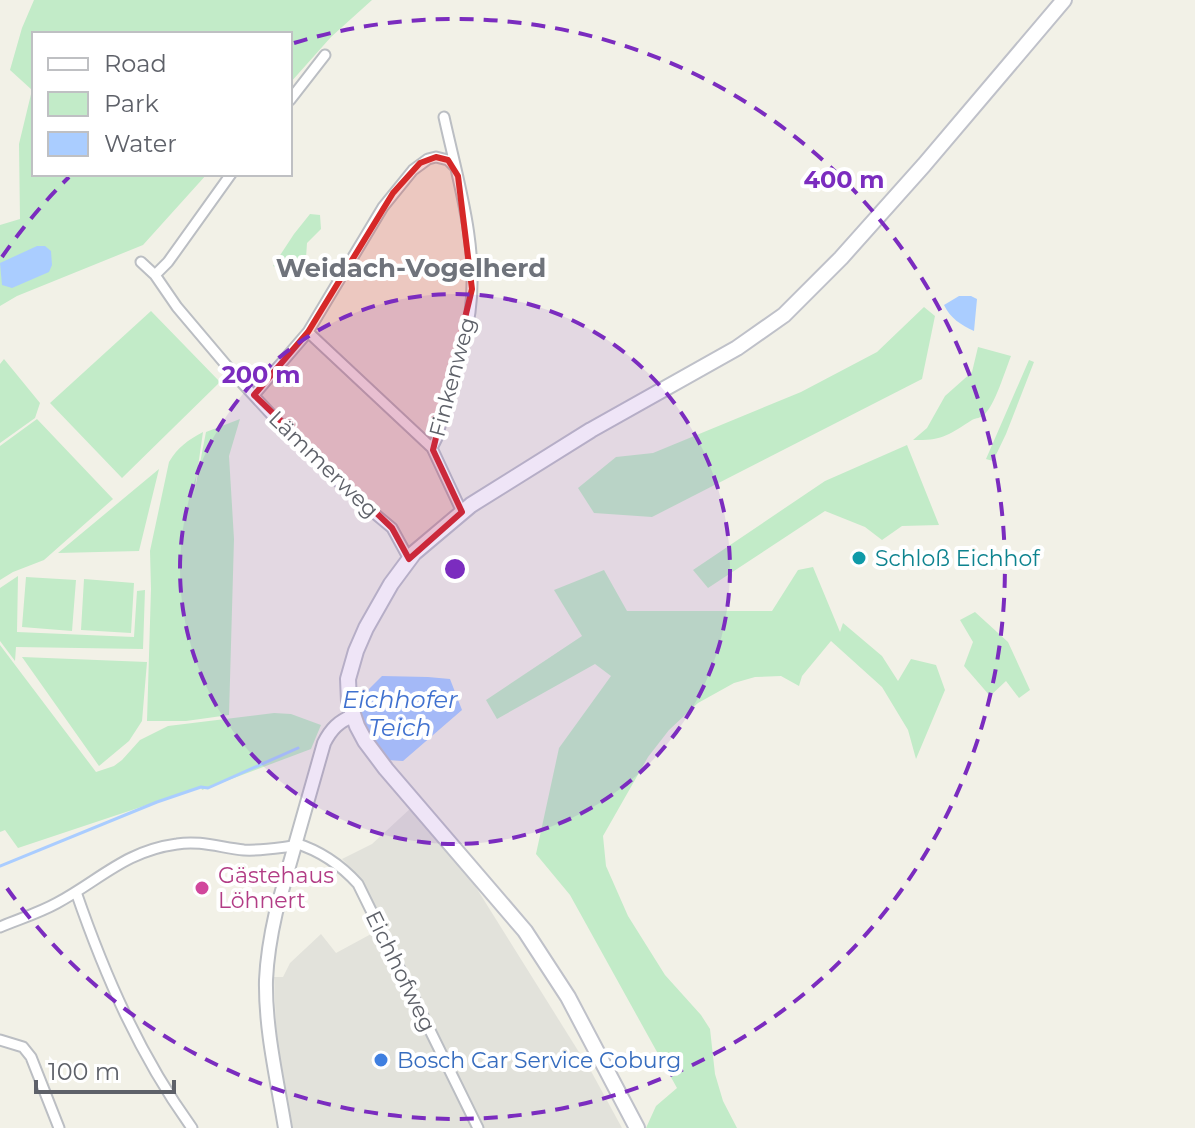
<svg xmlns="http://www.w3.org/2000/svg" width="1195" height="1128" font-family="Montserrat,sans-serif">
	<style>
		.industrial { fill: #e2e2db }
		.green { fill: #c2ebc8 }
		.water { fill: #aacdff }
		.lines { fill: none; stroke-linecap: round; stroke-linejoin: round }
		.stream { stroke: #aacdff; stroke-width: 3 }
		.minor-casing { stroke: #bbbec3; stroke-width: 13 }
		.tertiary-casing { stroke: #bbbec3; stroke-width: 16 }
		.secondary-casing { stroke: #bfc1c9; stroke-width: 18 }
		.minor { stroke: #fff; stroke-width: 9 }
		.tertiary { stroke: #fff; stroke-width: 12 }
		.secondary { stroke: #fff; stroke-width: 14 }
		.marked { fill: #d62828; fill-opacity: 0.2; stroke: #d62828; stroke-width: 6; stroke-linejoin: round }
		.ring { fill: none; stroke: #7b2cbf; stroke-width: 4; stroke-dasharray: 14 10 }
		.culture-dot { fill: #0f9aa8; stroke: #fff; stroke-width: 3 }
		.hotel-dot { fill: #d1479c; stroke: #fff; stroke-width: 3 }
		.shop-dot { fill: #3f7fe0; stroke: #fff; stroke-width: 3 }
		.labels { text-anchor: middle; stroke-width: 8; stroke-linejoin: round; paint-order: stroke }
		.street-label { font-size: 22px; fill: #5e6169; stroke: #fff }
		.culture-label { font-size: 22px; fill: #0d838f; stroke: #fff; text-anchor: start }
		.hotel-label { font-size: 22px; fill: #b23c85; stroke: #fff; text-anchor: start }
		.shop-label { font-size: 22px; fill: #366cbe; stroke: #fff; text-anchor: start }
		.water-label { font-size: 24px; font-style: italic; fill: #4071cf; stroke: #fff }
		.quarter-label { font-size: 26px; font-weight: bold; fill: #6f737b; stroke: #fff }
		.centre { fill: #7b2cbf; stroke: #fff; stroke-width: 4 }
		.ring-label { font-size: 24px; text-anchor: middle; font-weight: bold; fill: #7b2cbf; stroke: #fff; stroke-width: 8; stroke-linejoin: round; paint-order: stroke }
	</style>
	<rect width="100%" height="100%" fill="#f2f1e7"/>
	<path class="industrial" d="M412,807L462,865L592,1073L622,1128H291L277,1051L274,977H283L290,963L321,934L336,953L384,927L363,881L342,859L372,844Z"/>
	<path class="green" d="M34,0H372L331,37L290,83V34H34V174H207L143,245L17,296L0,306V225L20,219L19,144L32,90L10,70L22,28Z
		M310,214L320,215L321,229L307,243L306,258L291,274L273,266L294,234Z
		M924,307L935,316L922,379L652,517L594,513L578,488L616,457L653,453L801,392L877,352Z
		M151,311L220,382L122,478L50,403Z
		M978,347L1011,356C1005,371 995,405 984,415C981,418 976,418 972,420C949,435 941,441 913,440L927,428L945,396L972,372Z
		M4,359L40,403L35,418L0,443V364Z
		M1029,360L1034,362L1006,434L993,461L986,459Z
		M37,419L113,499L44,560L13,572L0,580V446Z
		M240,419L229,456L234,539L229,715L186,721H147L151,589L150,551L169,462C178,447 188,440 203,432L194,494L206,432Z
		M907,445L939,525L902,526L882,540L865,527L825,511L708,588L693,570L825,481Z
		M159,469L139,551L58,553Z
		M813,567L840,632L843,623L882,656L898,681L911,659L936,665L945,690L916,759L908,730L882,687L831,641L802,676L799,686L781,676L755,677L734,683L698,703L669,730L648,757L603,836L606,866L628,916L665,975L701,1015L710,1029L715,1074L723,1101L737,1128H646L656,1106L677,1088L570,895L536,854L559,748L611,676L595,664L497,719L486,700L582,636L554,590L604,570L627,611H772L798,570Z
		M18,576L17,632L134,637L137,591L145,590L143,649L16,647L15,661L0,641V588Z
		M26,577L76,580L72,631L22,627Z
		M84,579L134,583L131,633L81,630Z
		M975,612L1008,642L1030,690L1019,698L1006,681L990,696L964,666L973,642L960,620Z
		M0,645L96,772L114,766L122,760L140,740L168,726L274,713L291,714L321,725L311,749L202,790L201,787L18,848L5,830L0,832Z
		M22,657L147,662L142,721L129,741L99,766Z"/>
	<path class="water" d="M37,246H45L51,251L52,265L49,272L12,288L2,285L0,263Z
		M959,296H971L977,299L974,331C961,325 950,318 944,305Z
		M382,676L428,677L450,679L462,710L403,761L387,760L376,746L360,715L365,693Z"/>
	<g class="lines">
		<path class="stream" d="M0,866L157,802L201,787L208,788L298,748"/>
		<defs>
			<path id="minor" d="M290,100L325,55
				M141,262L155,275L177,307L232,372L294,439L350,493L392,528L409,559
				M155,275L168,262L231,174
				M308,332L432,448L462,512
				M254,395L308,332L383,207L413,170L428,159L436,157L448,160L455,167
				M432,448L437,438C443,416 448,394 454,372C460,353 467,333 470,312C479,246 458,181 444,117
				M295,843C321,851 340,864 358,884L478,1128
				M76,892C105,976 140,1056 192,1128
				M0,927C19,919 39,913 57,903C100,880 125,851 177,844C200,840 222,848 244,850C261,851 277,848 294,846
				M0,1040L23,1047L31,1057L59,1128"/>
			<path id="tertiary" d="M285,1128C277,1079 265,1029 266,980C267,957 271,934 276,912L324,743C331,729 339,721 353,716"/>
			<path id="secondary" d="M637,1128L568,997L525,931L386,769L365,741L357,726L349,702L348,679L356,651L366,628L391,584L414,553L471,505L591,430L737,348L784,315L841,258L924,165L1064,0"/>
		</defs>
		<use href="#minor" class="minor-casing"/>
		<use href="#tertiary" class="tertiary-casing"/>
		<use href="#secondary" class="secondary-casing"/>
		<use href="#minor" class="minor"/>
		<use href="#tertiary" class="tertiary"/>
		<use href="#secondary" class="secondary"/>
	</g>
	<path class="marked" d="M436,157L448,160L458,176L472,289L433,450L462,512L409,559L392,528L254,395L308,332L393,193L420,163Z"/>
	<circle cx="455" cy="569" r="275" fill="#7b2cbf" fill-opacity=".12"/>
	<g class="ring">
		<circle cx="455" cy="569" r="275"/>
		<path d="M2 257A550 550 0 0 1 69 177M294 43A550 550 0 1 1 2 881"/>
	</g>
	<circle class="culture-dot" cx="859" cy="558" r="8"/>
	<circle class="hotel-dot" cx="202" cy="888" r="8"/>
	<circle class="shop-dot" cx="381" cy="1060" r="8"/>
	<g class="labels">
		<g class="street-label">
			<text transform="translate(452 377) rotate(-75)" y="8">Finkenweg</text>
			<text transform="translate(324 464) rotate(44)" y="8">Lämmerweg</text>
			<text transform="translate(401 971) rotate(64)" y="8">Eichhofweg</text>
		</g>
		<g class="culture-label">
			<text x="875" y="566">Schloß Eichhof</text>
		</g>
		<g class="hotel-label">
			<text x="218" y="883">Gästehaus<tspan x="218" dy="25">Löhnert</tspan></text>
		</g>
		<g class="shop-label">
			<text x="397" y="1068">Bosch Car Service Coburg</text>
		</g>
		<g class="water-label">
			<text x="400" y="708">Eichhofer<tspan x="400" dy="28">Teich</tspan></text>
		</g>
		<g class="quarter-label">
			<text x="411" y="277">Weidach-Vogelherd</text>
		</g>
	</g>
	<circle cx="455" cy="569" r="12" class="centre"/>
	<g class="ring-label">
		<text x="844" y="188">400 m</text>
		<text x="261" y="383">200 m</text>
	</g>
	<rect x="32" y="32" width="260" height="144" fill="#ffffff" stroke="#bfc0c3" stroke-width="2"/>
	<rect x="48" y="58" width="40" height="12" fill="#ffffff" stroke="#bfc0c3" stroke-width="2"/>
	<text x="104" y="72" font-size="24" fill="#5e6169">Road</text>
	<rect x="48" y="92" width="40" height="24" fill="#c2ebc8" stroke="#bfc0c3" stroke-width="2"/>
	<text x="104" y="112" font-size="24" fill="#5e6169">Park</text>
	<rect x="48" y="132" width="40" height="24" fill="#aacdff" stroke="#bfc0c3" stroke-width="2"/>
	<text x="104" y="152" font-size="24" fill="#5e6169">Water</text>
	<path d="M36 1080v12h138v-12" fill="none" stroke="#5e6169" stroke-width="4"/>
	<text x="48" y="1080" font-size="24" fill="#5e6169" stroke="#ffffff" stroke-width="6" paint-order="stroke">100 m</text>
</svg>
